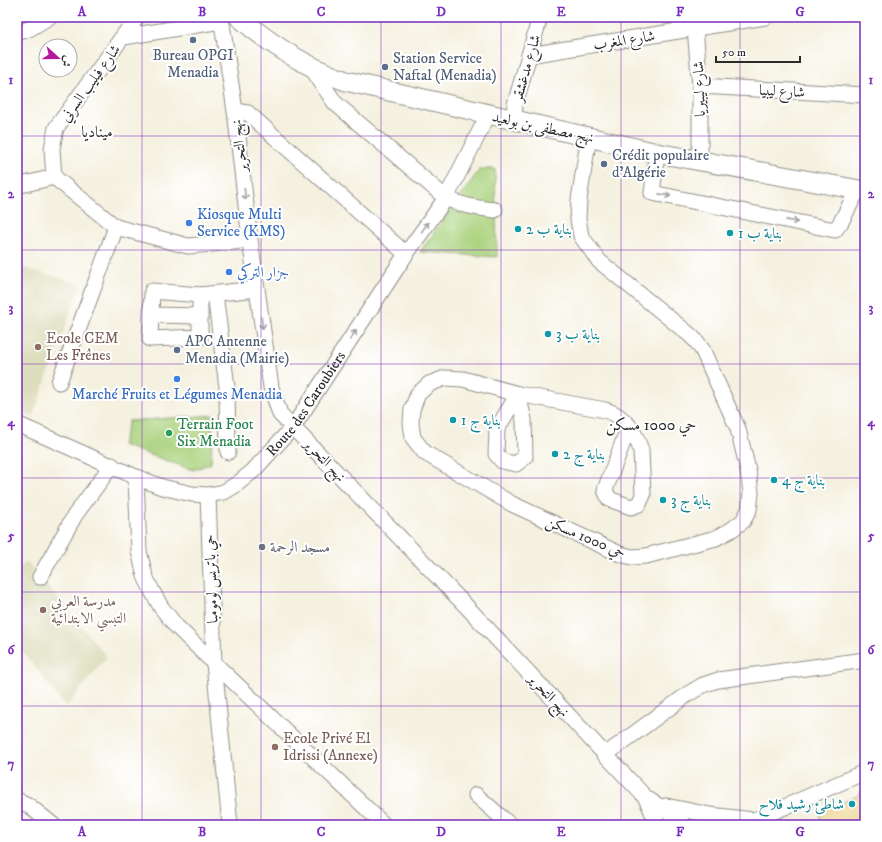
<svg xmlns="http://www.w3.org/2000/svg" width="882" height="842" font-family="'IM FELL DW Pica',Amiri,serif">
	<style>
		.built { fill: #dddebc }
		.green { fill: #abd37f; stroke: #6b7f55 }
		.sand { fill: #eeda9e; stroke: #8c8264 }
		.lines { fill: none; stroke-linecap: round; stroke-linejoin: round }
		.minor-casing { stroke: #908e86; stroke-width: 17 }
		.major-casing { stroke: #908e86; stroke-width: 21 }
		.minor { stroke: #fff; stroke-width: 15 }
		.major { stroke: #fff; stroke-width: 19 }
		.oneway { stroke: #a0a0a0 }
		.grid { fill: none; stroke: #7b2cbf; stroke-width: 1; stroke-opacity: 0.55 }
		.service-dot { fill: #5c6f8a; stroke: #fff; stroke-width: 1.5 }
		.shop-dot { fill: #3f7fe0; stroke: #fff; stroke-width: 1.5 }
		.culture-dot { fill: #0f9aa8; stroke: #fff; stroke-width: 1.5 }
		.education-dot { fill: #8d6e63; stroke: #fff; stroke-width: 1.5 }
		.leisure-dot { fill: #2e9e5b; stroke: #fff; stroke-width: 1.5 }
		.worship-dot { fill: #6b7280; stroke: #fff; stroke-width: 1.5 }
		.labels { text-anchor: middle; stroke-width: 4; stroke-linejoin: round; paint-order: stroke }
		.street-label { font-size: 15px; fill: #2b2b2b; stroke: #fff }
		.service-label { font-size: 15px; fill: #4e5e75; stroke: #fff; text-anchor: start }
		.shop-label { font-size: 15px; fill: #366cbe; stroke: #fff; text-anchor: start }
		.culture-label { font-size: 15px; fill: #0d838f; stroke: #fff; text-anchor: start }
		.education-label { font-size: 15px; fill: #785e54; stroke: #fff; text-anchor: start }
		.leisure-label { font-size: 15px; fill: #27864d; stroke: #fff; text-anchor: start }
		.worship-label { font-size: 15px; fill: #5b616d; stroke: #fff; text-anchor: start }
		.neighbourhood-label { font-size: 16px; fill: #2b2b2b; stroke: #fff }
		.neatline { fill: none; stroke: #7b2cbf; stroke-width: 1.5 }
		.grid-label { font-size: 13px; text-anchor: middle; font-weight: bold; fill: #7b2cbf }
	</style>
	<rect width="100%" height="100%" fill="#fff"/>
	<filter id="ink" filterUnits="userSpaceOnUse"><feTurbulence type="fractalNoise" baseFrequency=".025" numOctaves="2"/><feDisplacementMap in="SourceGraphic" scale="8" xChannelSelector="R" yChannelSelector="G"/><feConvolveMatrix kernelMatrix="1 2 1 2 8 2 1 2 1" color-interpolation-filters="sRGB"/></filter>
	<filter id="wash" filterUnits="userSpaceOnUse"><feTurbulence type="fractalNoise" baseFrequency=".012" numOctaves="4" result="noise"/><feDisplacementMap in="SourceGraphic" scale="16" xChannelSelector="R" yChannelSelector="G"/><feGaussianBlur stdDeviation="0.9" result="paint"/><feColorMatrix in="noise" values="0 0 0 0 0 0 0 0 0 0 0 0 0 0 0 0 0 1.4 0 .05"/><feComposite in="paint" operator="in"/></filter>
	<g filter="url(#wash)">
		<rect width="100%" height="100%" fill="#f5f1e0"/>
		<path class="built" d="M17,266L81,284L33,416L17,410Z
			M27,562L107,657L66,707L17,644V569Z"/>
		<path class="green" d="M480,169H495L497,257L420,252Z
			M213,415L211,463L193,470L122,445L129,421Z"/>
		<path class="sand" d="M863,791L865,793V825H806L810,820L814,823L819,821L821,816L819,813L860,795V792Z"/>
	</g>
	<g filter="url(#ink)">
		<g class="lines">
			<defs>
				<g id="minor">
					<path d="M137,17L56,128L52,149L54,177L116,227L188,246L223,243L250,240"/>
					<path d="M221,17L235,111L250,240L271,387L280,414L467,607L646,798L675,816L684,825"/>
					<path d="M694,17L700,86V161"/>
					<path d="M17,33L29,29L49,17"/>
					<path d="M124,37L221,21"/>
					<path d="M529,55L765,17"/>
					<path d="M311,67L335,103L446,198C462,206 477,208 495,210"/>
					<path d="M700,86L865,95"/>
					<path d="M235,111L248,113L406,254"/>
					<path d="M514,119L515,104L540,17"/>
					<path d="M589,136L579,200L578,219L581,236L599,261L690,335L697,342L703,351L738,429L748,470L751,493L749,510L743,521L731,530L716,538L646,556L632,557L620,554L512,504L425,453L413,438L411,423L412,409L418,394L429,384L445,378L463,379L518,394L605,410C616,413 622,418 629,426"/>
					<path d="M657,153L652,193L835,230L841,222L858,189"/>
					<path d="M17,186L54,177"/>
					<path d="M215,294L227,387L228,452"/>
					<path d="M151,315L152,291L200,295L257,289"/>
					<path d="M200,316L151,315L150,339L200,337V295"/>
					<path d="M59,382L116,227"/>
					<path d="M518,394L524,420L525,457L516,464L502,461L496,454L497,429Z"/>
					<path id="s1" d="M17,424L136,477L162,487L192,494L208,495L224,492L237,484L253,471L293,427L406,254L446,198L488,115"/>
					<path d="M629,426L636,437L641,450L643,495L639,504L631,507L609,499L605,490Z"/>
					<path d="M136,477L139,551L145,576L152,591L161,607L176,626L214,663L384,825"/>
					<path d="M208,495L214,663L230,825"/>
					<path d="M40,577L75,515L112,465"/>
					<path d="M605,755L688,694L703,685L718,680L865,660"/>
					<path d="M476,795L510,825"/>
					<path d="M646,798L658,825"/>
					<path d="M17,800L28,805L53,825"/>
					<path d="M666,806L710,815L753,820"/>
					<path d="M743,825L865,772"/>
				</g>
				<path id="major" d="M239,17C271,45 306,67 346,81L657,153L865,191"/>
			</defs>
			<use href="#minor" class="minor-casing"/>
			<use href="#major" class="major-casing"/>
			<use href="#minor" class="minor"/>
			<use href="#major" class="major"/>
		</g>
		<defs><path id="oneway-shaft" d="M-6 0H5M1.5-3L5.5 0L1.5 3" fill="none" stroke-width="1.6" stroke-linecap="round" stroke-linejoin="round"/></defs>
		<g class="oneway">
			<use href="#oneway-shaft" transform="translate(245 194) rotate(83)"/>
			<use href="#oneway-shaft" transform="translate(665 195) rotate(11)"/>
			<use href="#oneway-shaft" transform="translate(792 221) rotate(11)"/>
			<use href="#oneway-shaft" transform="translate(425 227) rotate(-55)"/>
			<use href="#oneway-shaft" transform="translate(262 323) rotate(82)"/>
			<use href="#oneway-shaft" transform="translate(353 335) rotate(-57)"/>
		</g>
	</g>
	<path class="grid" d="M142,17V825M261,17V825M381,17V825M501,17V825M621,17V825M740,17V825M17,136H865M17,250H865M17,364H865M17,478H865M17,592H865M17,706H865"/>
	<g class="service-dot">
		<circle cx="193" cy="40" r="4"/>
		<circle cx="385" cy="67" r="4"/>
		<circle cx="604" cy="164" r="4"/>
		<circle cx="177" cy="350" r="4"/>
	</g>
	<g class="shop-dot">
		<circle cx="189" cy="223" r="4"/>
		<circle cx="229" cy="272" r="4"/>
		<circle cx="177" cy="379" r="4"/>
	</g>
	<g class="culture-dot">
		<circle cx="518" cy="229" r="4"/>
		<circle cx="730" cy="233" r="4"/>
		<circle cx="548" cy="334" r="4"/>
		<circle cx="453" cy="420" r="4"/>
		<circle cx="555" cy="454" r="4"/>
		<circle cx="774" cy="480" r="4"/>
		<circle cx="663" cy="500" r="4"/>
		<circle cx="852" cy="804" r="4"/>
	</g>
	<g class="education-dot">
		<circle cx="38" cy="347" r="4"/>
		<circle cx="43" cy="610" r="4"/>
		<circle cx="275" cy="747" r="4"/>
	</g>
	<circle class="leisure-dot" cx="169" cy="433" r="4"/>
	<circle class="worship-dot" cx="262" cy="547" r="4"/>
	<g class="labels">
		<g class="street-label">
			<text transform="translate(624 40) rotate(-9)" y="5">شارع المغرب</text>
			<text transform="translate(526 68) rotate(-74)" y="5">شارع مدغشقر</text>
			<text transform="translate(90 83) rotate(-54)" y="5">شارع فيليب السرني</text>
			<text transform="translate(699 89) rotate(-92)" y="5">شارع ليبيريا</text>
			<text transform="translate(782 91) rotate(3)" y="5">شارع ليبيا</text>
			<text transform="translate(543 127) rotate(12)" y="5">نهج مصطفى بن بولعيد</text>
			<text transform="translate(239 146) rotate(-97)" y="5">نهج التحرير</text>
			<text dy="5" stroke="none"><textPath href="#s1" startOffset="343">Route des Caroubiers</textPath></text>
			<text transform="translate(325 460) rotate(46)" y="5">نهج التحرير</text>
			<text transform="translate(586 537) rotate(23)" y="5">حي 1000 مسكن</text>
			<text transform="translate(211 579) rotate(-92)" y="5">حي باتريس لومومبا</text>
			<text transform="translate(549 695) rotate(47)" y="5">نهج التحرير</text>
		</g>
		<g class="service-label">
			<text x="193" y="60" text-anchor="middle">Bureau OPGI<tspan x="193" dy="17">Menadia</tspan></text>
			<text x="393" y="63">Station Service<tspan x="393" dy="17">Naftal (Menadia)</tspan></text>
			<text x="612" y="160">Crédit populaire<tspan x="612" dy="17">d'Algérie</tspan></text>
			<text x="185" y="346">APC Antenne<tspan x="185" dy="17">Menadia (Mairie)</tspan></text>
		</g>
		<g class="shop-label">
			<text x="197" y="219">Kiosque Multi<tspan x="197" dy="17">Service (KMS)</tspan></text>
			<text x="237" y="277">جزار التركي</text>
			<text x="177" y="399" text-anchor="middle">Marché Fruits et Légumes Menadia</text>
		</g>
		<g class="culture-label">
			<text x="526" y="234">بناية ب 2</text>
			<text x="738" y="238">بناية ب 1</text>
			<text x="556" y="339">بناية ب 3</text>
			<text x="461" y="425">بناية ج 1</text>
			<text x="563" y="459">بناية ج 2</text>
			<text x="782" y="485">بناية ج 4</text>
			<text x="671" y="505">بناية ج 3</text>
			<text x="844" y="809" text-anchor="end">شاطئ رشيد فلاح</text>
		</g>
		<g class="education-label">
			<text x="46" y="343">Ecole CEM<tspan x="46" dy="17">Les Frênes</tspan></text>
			<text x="51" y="606">مدرسة العربي<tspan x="51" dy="17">التبسي الابتدائية</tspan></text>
			<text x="283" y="743">Ecole Privé El<tspan x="283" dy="17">Idrissi (Annexe)</tspan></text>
		</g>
		<g class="leisure-label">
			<text x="177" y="429">Terrain Foot<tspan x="177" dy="17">Six Menadia</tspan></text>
		</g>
		<g class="worship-label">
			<text x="270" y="552">مسجد الرحمة</text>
		</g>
		<g class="neighbourhood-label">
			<text x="97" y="137">ميناديا</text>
			<text x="651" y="430">حي 1000 مسكن</text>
		</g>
	</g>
	<rect width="882" height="842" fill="none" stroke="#fff" stroke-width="44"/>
	<g transform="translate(58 58) rotate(111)"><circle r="19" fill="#ffffff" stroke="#aaaaaa"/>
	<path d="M0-3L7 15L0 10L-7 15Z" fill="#b5179e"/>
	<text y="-6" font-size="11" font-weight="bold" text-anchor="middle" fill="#2b2b2b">ش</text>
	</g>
	<path d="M716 56v6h84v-6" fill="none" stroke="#2b2b2b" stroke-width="2"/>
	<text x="722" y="56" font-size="12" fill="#2b2b2b" stroke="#ffffff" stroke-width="3" paint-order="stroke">50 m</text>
	<rect x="22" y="22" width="838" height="798" class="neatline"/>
	<g class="grid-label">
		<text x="82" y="16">A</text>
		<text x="202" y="16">B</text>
		<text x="321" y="16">C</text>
		<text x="441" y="16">D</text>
		<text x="561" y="16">E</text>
		<text x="680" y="16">F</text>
		<text x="800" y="16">G</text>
		<text x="11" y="84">1</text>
		<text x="871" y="84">1</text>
		<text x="11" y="198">2</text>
		<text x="871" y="198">2</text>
		<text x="11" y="312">3</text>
		<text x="871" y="312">3</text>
		<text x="11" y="426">4</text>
		<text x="871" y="426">4</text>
		<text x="11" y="540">5</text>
		<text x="871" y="540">5</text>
		<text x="11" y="654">6</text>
		<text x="871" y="654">6</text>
		<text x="11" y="768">7</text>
		<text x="871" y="768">7</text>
		<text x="82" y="836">A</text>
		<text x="202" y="836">B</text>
		<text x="321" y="836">C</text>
		<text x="441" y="836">D</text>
		<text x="561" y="836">E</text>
		<text x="680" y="836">F</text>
		<text x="800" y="836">G</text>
	</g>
</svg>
